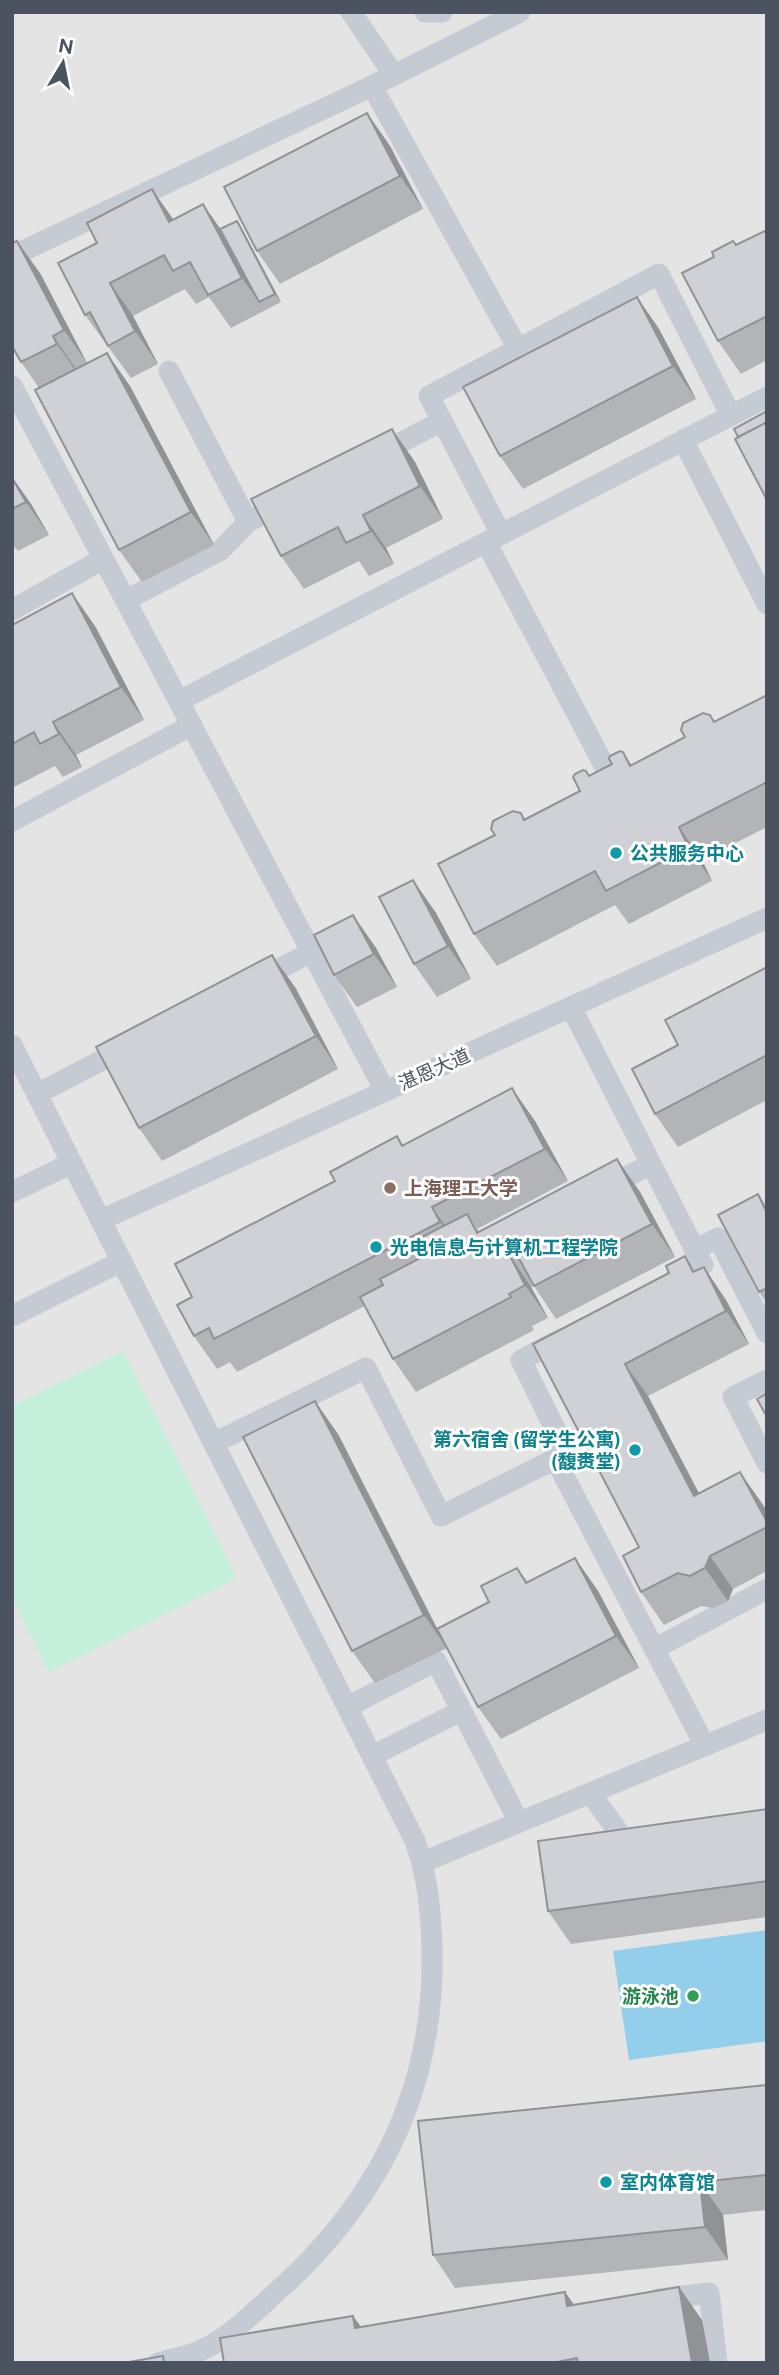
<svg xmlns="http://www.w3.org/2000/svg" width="779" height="2375" font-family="'Public Sans','Noto Sans SC',sans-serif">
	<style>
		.education { fill: #e5e4e4 }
		.green { fill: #c4efd9 }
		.water { fill: #93cfea }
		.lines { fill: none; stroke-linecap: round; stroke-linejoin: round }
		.service { stroke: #c4cbd3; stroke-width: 21 }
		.wall { fill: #b2b4b8 }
		.shaded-wall { fill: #919296 }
		.building { fill: #cfd1d6; stroke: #919296; stroke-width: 2 }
		.culture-dot { fill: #0f9aa8; stroke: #fff; stroke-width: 2.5 }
		.education-dot { fill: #8d6e63; stroke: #fff; stroke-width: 2.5 }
		.leisure-dot { fill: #2e9e5b; stroke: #fff; stroke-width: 2.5 }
		.labels { text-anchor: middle; stroke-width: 6; stroke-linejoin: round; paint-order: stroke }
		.culture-label { font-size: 19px; font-weight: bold; fill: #0d838f; stroke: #fff; text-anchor: start }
		.street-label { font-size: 19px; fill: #4a535f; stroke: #fff }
		.education-label { font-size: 19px; font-weight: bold; fill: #785e54; stroke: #fff; text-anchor: start }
		.leisure-label { font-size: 19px; font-weight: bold; fill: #27864d; stroke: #fff; text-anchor: end }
	</style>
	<rect width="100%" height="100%" fill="#f4f3f2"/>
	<path class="education" d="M12,12H767V2363H12Z"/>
	<path class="green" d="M123,1351L237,1578L49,1672L12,1598V1406Z"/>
	<path class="water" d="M767,1930V2041L629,2060L613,1951Z"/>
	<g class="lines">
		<path class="service" d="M351,12L394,75
			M425,12H442
			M372,86L518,349
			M12,256L372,86L520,12
			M169,371L248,522
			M12,386L385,1091
			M683,440L767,604
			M377,455L442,421
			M501,534L429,396L659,274L731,416
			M486,542L613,782
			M126,600L221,550L248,522L284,503
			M12,610L103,559
			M179,701L767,397
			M12,821L192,725
			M257,980L312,952
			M571,1007L695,1250L718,1238L767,1333
			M12,1045L415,1841C428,1877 431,1912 432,1950C435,2085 381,2197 282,2287C258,2308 233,2335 204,2349C190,2356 173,2359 158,2363
			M37,1094L129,1046
			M603,1189L651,1164
			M12,1192L72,1163
			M101,1220L767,918
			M671,1282L703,1265L695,1250
			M12,1316L122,1261
			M767,1380L733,1397L767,1463
			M214,1443L366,1368L441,1516L567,1453L521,1360L561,1339
			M555,1459L705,1746
			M654,1649L767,1589
			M347,1707L436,1661L519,1822
			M372,1756L461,1711
			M590,1793L628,1845L635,1844
			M423,1862L767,1720
			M658,2299L709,2293L717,2363"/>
	</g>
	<path class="wall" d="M367,113L390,146L423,209L280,284L257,251Z
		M152,189L173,220L203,204L220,229L237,221L242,229L281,302L231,328L209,297L196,304L185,289L133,316L158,364L131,378L85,315L97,243Z
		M767,230V360L741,374L718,341L714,257L733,241L736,245Z
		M40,273L87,363L130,386L214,545L142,582L119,550L39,388L21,362Z
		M637,297L659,329L696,399L523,489L500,456Z
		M392,429L415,462L443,519L386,548L394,564L369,576L359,561L304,589L281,556Z
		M12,477L31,504L49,535L18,551L12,544Z
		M12,625L95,626L144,720L76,755L82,767L63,777L55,766L12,788Z
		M767,695V827L702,860L712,881L629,924L615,905L497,966L474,934L495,835L521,813L525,820L580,791L589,776L612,764L623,752L632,765L685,737L710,715L715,722Z
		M413,880L436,913L471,979L437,997L414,964Z
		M353,915L376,948L397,987L357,1007L334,975Z
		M767,967V1100L678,1147L655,1114L678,1045Z
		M295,987L338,1069L162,1161L139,1128Z
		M535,1121L568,1181L477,1229L479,1231L617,1159L640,1192L675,1257L556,1319L534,1286L531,1287L548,1318L532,1326L534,1330L416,1392L393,1359L365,1306L237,1372L230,1362L217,1369L194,1336L192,1297L335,1181L397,1136L403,1145Z
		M758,1194L767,1207V1303L759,1292Z
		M685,1256L695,1271L726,1300L749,1344L648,1396L699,1493L740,1472L763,1505L767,1511V1571L733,1589L728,1601L713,1608L701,1606L664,1625L641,1592L639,1547L533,1344L669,1273Z
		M338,1434L447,1648L375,1683L352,1651Z
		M575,1558L598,1591L639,1668L501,1739L478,1707L489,1602L517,1568L528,1582Z
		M767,1809V1917L571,1944L548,1911Z
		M767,2085V2210L723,2215L728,2260L455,2288L433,2255Z
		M565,2292L574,2305L702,2320L710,2363H224L353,2316L361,2327Z"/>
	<path class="shaded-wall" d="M367,113L390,146L423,209L400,176Z
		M152,189L175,222H169Z
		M203,204L226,237L259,302L242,278Z
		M237,221L242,229L281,302L275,294Z
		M17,241L40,273L87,363L64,330Z
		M110,283L133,316L158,364L135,331Z
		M637,297L659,329L696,399L673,366Z
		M53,336L76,369L80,377L57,344Z
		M107,353L130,386L214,545L191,512Z
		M392,429L415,462L443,519L420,486Z
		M12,477L31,504L49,535L26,502Z
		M363,515L386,548L394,564L371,531Z
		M72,593L95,626L144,720L121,687Z
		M53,722L76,755L82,767L59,734Z
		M679,827L702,860L712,881L689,848Z
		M413,880L436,913L471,979L448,946Z
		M353,915L376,948L397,987L374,954Z
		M272,955L295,987L338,1069L316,1036Z
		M512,1088L535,1121L568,1181L545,1149Z
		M617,1159L640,1192L675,1257L652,1224Z
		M432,1207L455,1240L463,1255L440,1222Z
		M509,1254L531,1287L548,1318L525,1285Z
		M704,1267L726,1300L749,1344L726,1311Z
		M625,1364L648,1396L717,1528L694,1496Z
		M315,1401L338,1434L447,1648L424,1615Z
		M740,1472L763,1505L767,1511V1522Z
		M710,1556L733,1589L728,1601L705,1568Z
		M575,1558L598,1591L639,1668L616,1636Z
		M700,2182L723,2215L728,2260L705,2227Z
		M679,2287L702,2320L710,2363H692Z
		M565,2292L588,2325L567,2306Z
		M353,2316L376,2348L355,2328Z"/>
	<path class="building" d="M367,113L400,176L257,251L224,187Z
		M152,189L169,222L203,204L242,278L208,295L190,262L173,271L164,255L110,283L135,331L108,346L90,312L85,315L58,263L97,243L87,223Z
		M237,221L275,294L259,302L220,229Z
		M767,230V316L718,341L682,273L714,257L712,252L733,241L736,245Z
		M17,241L64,330L53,336L57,344L21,362L12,346V243Z
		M637,297L673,366L500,456L463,387Z
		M107,353L191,512L119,550L35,390Z
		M767,411V422L738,437L734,429Z
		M767,422V500L735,439Z
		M392,429L420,486L363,515L371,531L346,543L338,527L281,556L251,499Z
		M12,478L26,502L12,509Z
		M72,593L121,687L53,722L59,734L40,744L34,732L12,744V625Z
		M767,695V782L679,827L689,848L606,891L595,871L474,934L438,864L495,835L491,829L493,821L513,811L521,813L524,820L580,791L573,777L575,774L583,770L586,771L589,776L612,764L609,759L610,756L620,751L623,752L630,766L685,737L681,730L683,723L703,713L710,715L714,722Z
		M413,880L448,946L414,964L379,897Z
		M353,915L374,954L334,975L314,935Z
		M272,955L316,1036L139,1128L96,1047Z
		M767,967V1055L655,1114L632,1069L678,1045L665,1020Z
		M512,1088L545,1149L432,1207L440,1222L214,1339L209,1328L194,1336L177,1305L192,1297L175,1264L335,1181L330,1172L397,1136L402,1146Z
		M617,1159L652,1224L534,1286L515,1251L509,1254L525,1285L509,1294L511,1297L393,1359L360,1297L383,1285L380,1279L430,1253L422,1237L467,1214L477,1233Z
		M758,1194L765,1209L767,1208V1288L759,1292L718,1215Z
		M685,1256L693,1272L704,1267L726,1311L625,1364L694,1496L740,1472L767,1522V1527L710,1556L705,1568L690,1576L678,1573L641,1592L623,1556L639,1547L533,1344L669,1273L666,1266Z
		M767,1393V1417L757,1399Z
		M315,1401L424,1615L352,1651L243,1437Z
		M575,1558L616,1636L478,1707L437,1629L489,1602L481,1586L517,1568L526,1583Z
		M767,1809V1881L548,1911L538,1841Z
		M767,2085V2175L700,2182L705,2227L433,2255L418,2121Z
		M679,2287L692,2363H578L577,2358L557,2362V2363H224L220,2338L353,2316L355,2328L565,2292L567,2306Z
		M163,2356L164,2363H123Z"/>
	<g class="culture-dot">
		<circle cx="616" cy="853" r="7"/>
		<circle cx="376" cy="1247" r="7"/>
		<circle cx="635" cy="1450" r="7"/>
		<circle cx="606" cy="2182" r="7"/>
	</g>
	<circle class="education-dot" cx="390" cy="1188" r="7"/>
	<circle class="leisure-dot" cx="693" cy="1996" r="7"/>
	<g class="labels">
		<g class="culture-label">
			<text x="630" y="860">公共服务中心</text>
			<text x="390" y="1254">光电信息与计算机工程学院</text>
			<text x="621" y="1446" text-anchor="end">第六宿舍 (留学生公寓)<tspan x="621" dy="22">(馥赉堂)</tspan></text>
			<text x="620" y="2189">室内体育馆</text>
		</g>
		<g class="street-label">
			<text transform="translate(434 1069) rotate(-24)" y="7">湛恩大道</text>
		</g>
		<g class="education-label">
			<text x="404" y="1195">上海理工大学</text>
		</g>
		<g class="leisure-label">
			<text x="679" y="2003">游泳池</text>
		</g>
	</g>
	<rect width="779" height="2375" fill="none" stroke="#4a535f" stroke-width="28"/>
	<g transform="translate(63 63) rotate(10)" stroke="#ffffff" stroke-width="5" paint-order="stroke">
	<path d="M0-5L12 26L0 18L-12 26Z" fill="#4a535f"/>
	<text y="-10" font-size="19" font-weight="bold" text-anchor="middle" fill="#4a535f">N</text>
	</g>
</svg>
